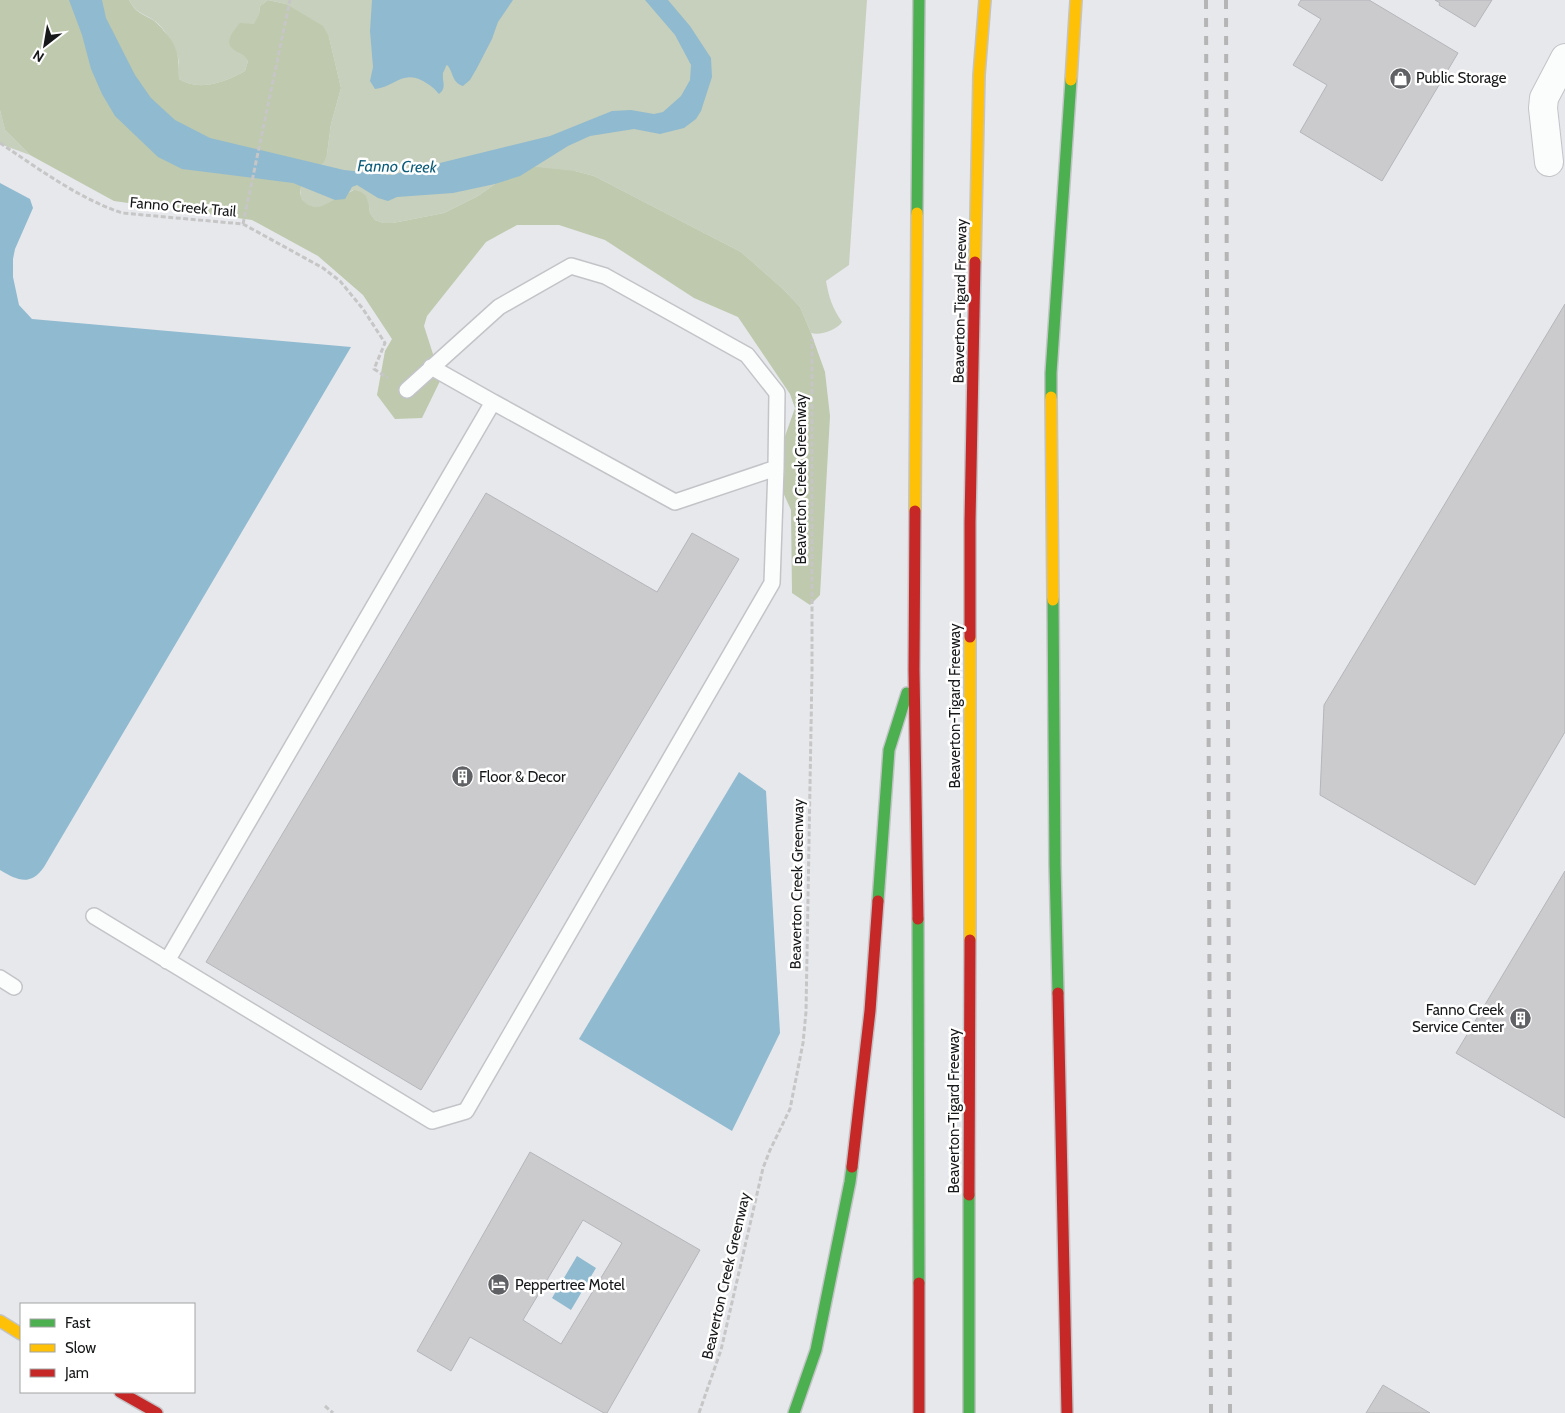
<svg xmlns="http://www.w3.org/2000/svg" width="1565" height="1413" font-family="Cabin,sans-serif">
	<style>
		.green { fill: #c7d0bc }
		.forest { fill: #bec9ae }
		.water { fill: #90bad0 }
		.building { fill: #cbcbce; stroke: #b5b6b9; fill-rule: evenodd }
		.lines { fill: none; stroke-linecap: round; stroke-linejoin: round }
		.lane-casing { stroke: #c3c4c7; stroke-width: 18 }
		.street-casing { stroke: #c3c4c7; stroke-width: 30 }
		.fast-casing { stroke: #c3c4c7; stroke-width: 14 }
		.slow-casing { stroke: #c3c4c7; stroke-width: 14 }
		.jam-casing { stroke: #c3c4c7; stroke-width: 14 }
		.path { stroke: #c6c6c6; stroke-width: 3; stroke-dasharray: 5 2.5; stroke-linecap: butt }
		.lane { stroke: #fbfcfc; stroke-width: 15 }
		.street { stroke: #fbfcfc; stroke-width: 28 }
		.fast { stroke: #4caf50; stroke-width: 11 }
		.slow { stroke: #ffc107; stroke-width: 11 }
		.jam { stroke: #c62828; stroke-width: 11 }
		.rail { stroke: #b5b5b6; stroke-width: 4; stroke-dasharray: 9 9; stroke-linecap: butt }
		.labels { text-anchor: middle; stroke-width: 5; stroke-linejoin: round; paint-order: stroke }
		.poi-label { font-size: 15px; fill: #17181a; stroke: #fff; text-anchor: start }
		.street-label { font-size: 15px; fill: #17181a; stroke: #fff }
		.water-label { font-size: 16px; font-style: italic; fill: #0d5d7a; stroke: #fff }
	</style>
	<rect width="100%" height="100%" fill="#e7e8ec"/>
	<path class="green" d="M129,0H268L260,6L259,14L243,53L248,61L245,71C225,82 200,92 179,79C179,74 179,68 179,63C178,50 166,30 156,22C145,13 137,15 129,0Z
		M268,0H867L849,265L826,281C829,298 832,307 842,322C837,330 820,336 811,333L800,307L783,289L741,252L594,176L575,171L495,184L478,196L444,213L393,223H383L375,220L370,213L369,206L353,190C341,197 317,216 303,202C300,198 300,192 301,187L327,154L331,124L341,88L329,37L286,4Z
		M0,110L5,130L30,155L0,144Z"/>
	<path class="forest" d="M0,0H129C136,13 141,13 153,20C157,23 161,27 164,31C179,47 179,59 179,79C200,92 225,82 245,71L248,61C241,50 239,55 232,48C224,41 235,29 240,23L254,24L259,14L260,6L268,0L286,4L323,26L329,37L341,88L331,124L327,154L324,162L315,170L301,187L300,193L302,200L308,205L315,207L322,206L354,190L361,192L366,196L369,206L370,213L375,220L383,223H393L444,213L478,196L495,184L526,166L575,171L594,176L741,252L783,289L800,307L811,333L825,372L830,416L820,595L810,605L792,593L791,510L773,470L795,408L790,394L738,317L694,298L605,240L559,225H517L486,242L427,316L424,326L441,379L422,418L395,419L377,395L385,351L392,339L363,295L318,256L252,220L114,201L30,155L5,130L0,110Z"/>
	<path class="water" d="M69,0H102L106,18L135,75L151,98L175,120L210,138L344,170L391,175L550,136L612,111L631,110L654,114L663,112L681,96L690,80L691,65L675,35L645,0H668L690,26L711,58L712,77L701,111L696,119L684,128L660,134L634,129L590,136L568,146L520,176L495,184L453,193L397,197L388,201L378,198L357,185L352,187L345,199L335,200L293,183L182,169L158,157L115,116L102,94L91,69L82,35Z
		M372,0H513L498,22L492,39L477,68L470,80L463,86C451,82 454,72 447,65C446,65 444,72 443,73C442,82 447,88 439,94C434,88 430,85 423,81C402,70 395,87 375,89L370,81L373,67L370,31Z
		M0,183L30,199L33,208L15,249L13,259V277L19,305L32,319L351,347L44,867C30,887 17,880 0,870Z
		M739,772L766,791L780,1033L732,1131L579,1039Z
		M577,1256L596,1268L571,1310L552,1298Z"/>
	<path class="building" d="M1301,0H1369L1458,53L1382,181L1300,132L1327,85L1293,65L1321,19L1298,5Z
		M1435,0H1492L1475,27L1439,5L1440,3Z
		M1565,304V732L1475,885L1320,795L1324,705Z
		M486,493L657,592L692,533L739,559L421,1090L206,962Z
		M1565,871V1118L1456,1053Z
		M530,1152L700,1250L607,1413H604L470,1337L451,1371L417,1351ZM583,1220L622,1243L561,1344L523,1320Z
		M1383,1385L1430,1413H1366Z"/>
	<g class="lines">
		<defs>
			<path id="lane" d="M493,402L675,502L776,468
				M94,916L432,1121L466,1111L772,583L776,468L777,393L747,355L605,276L571,266L499,307L407,390
				M167,961L493,402L431,367
				M0,978L14,987"/>
			<path id="street" d="M1549,162L1543,108L1544,98L1565,58"/>
			<path id="fast" d="M917,213L919,0
				M1051,397V373L1071,80
				M1053,600L1055,865L1058,993
				M878,901L889,750L907,693
				M918,919L919,1283
				M794,1413L816,1350L850,1182L852,1167
				M969,1413V1195"/>
			<path id="slow" d="M1071,80L1076,0
				M975,262L979,75L985,0
				M1051,397L1053,600
				M915,511L917,213
				M970,940V637
				M0,1321L21,1334"/>
			<path id="jam" d="M915,511L914,670L918,919
				M970,637V522L975,262
				M1058,993L1067,1413
				M852,1167L870,1011L878,901
				M969,1195L970,940
				M919,1283V1413
				M120,1392L157,1413"/>
		</defs>
		<use href="#lane" class="lane-casing"/>
		<use href="#street" class="street-casing"/>
		<use href="#fast" class="fast-casing"/>
		<use href="#slow" class="slow-casing"/>
		<use href="#jam" class="jam-casing"/>
		<path class="path" d="M0,143C39,169 78,198 122,213L243,224L323,268L340,281L363,309L385,343L374,369L388,378
			M243,224L290,0
			M325,1406L333,1413
			M699,1413L721,1350L763,1168L770,1150L790,1109L803,1043L806,1012L812,672V339"/>
		<use href="#lane" class="lane"/>
		<use href="#street" class="street"/>
		<use href="#fast" class="fast"/>
		<use href="#slow" class="slow"/>
		<use href="#jam" class="jam"/>
		<path class="rail" d="M1206,0L1211,1413
			M1226,0L1230,1413"/>
	</g>
	<defs>
		<symbol id="shop-disc" viewBox="-11 -11 22 22"><circle r="9.5" fill="#606164" stroke="#fff"/><path d="M-5-2.5h2.3a2.7 3.5 0 0 1 5.4 0H5L5.5 6h-11ZM-1.5-2.5h3a1.5 2.3 0 0 0-3 0Z" fill="#fff"/></symbol>
		<symbol id="building-disc" viewBox="-11 -11 22 22"><circle r="9.5" fill="#606164" stroke="#fff"/><path d="M-4-6H4V6H1V3H-1V6H-4ZM-2.5-4.3h1.7v1.8h-1.7ZM.8-4.3h1.7v1.8H.8ZM-2.5-1h1.7V.8h-1.7ZM.8-1h1.7V.8H.8Z" fill="#fff"/></symbol>
		<symbol id="hotel-disc" viewBox="-11 -11 22 22"><circle r="9.5" fill="#606164" stroke="#fff"/><path d="M-6-4.5h1.5V1H6V5H4.5V3h-9V5H-6ZM-4 0a1.8 1.8 0 1 1 3.6 0ZM.5 0V-2.5h3Q6-2.5 6 0Z" fill="#fff"/></symbol>
	</defs>
	<g fill-rule="evenodd">
		<use href="#shop-disc" x="1388" y="66" width="25" height="25"/>
		<use href="#building-disc" x="450" y="764" width="25" height="25"/>
		<use href="#building-disc" x="1508" y="1006" width="25" height="25"/>
		<use href="#hotel-disc" x="486" y="1272" width="25" height="25"/>
	</g>
	<g class="labels">
		<g class="poi-label">
			<text x="1416" y="83">Public Storage</text>
			<text x="479" y="782">Floor &amp; Decor</text>
			<text x="1504" y="1015" text-anchor="end">Fanno Creek<tspan x="1504" dy="17">Service Center</tspan></text>
			<text x="515" y="1290">Peppertree Motel</text>
		</g>
		<g class="street-label">
			<text transform="translate(183 207) rotate(5)" y="5">Fanno Creek Trail</text>
			<text transform="translate(960 301) rotate(-89)" y="5">Beaverton-Tigard Freeway</text>
			<text transform="translate(801 479) rotate(-90)" y="5">Beaverton Creek Greenway</text>
			<text transform="translate(955 706) rotate(-90)" y="5">Beaverton-Tigard Freeway</text>
			<text transform="translate(797 884) rotate(-89)" y="5">Beaverton Creek Greenway</text>
			<text transform="translate(954 1111) rotate(-90)" y="5">Beaverton-Tigard Freeway</text>
			<text transform="translate(726 1276) rotate(-77)" y="5">Beaverton Creek Greenway</text>
		</g>
		<g class="water-label">
			<text transform="translate(397 166) rotate(1)" y="6">Fanno Creek</text>
		</g>
	</g>
	<rect x="20" y="1303" width="175" height="90" fill="#ffffff" stroke="#a2a3a3"/>
	<rect x="30" y="1319" width="25" height="8" fill="#4caf50" stroke="#a2a3a3"/>
	<text x="65" y="1328" font-size="15" fill="#17181a">Fast</text>
	<rect x="30" y="1344" width="25" height="8" fill="#ffc107" stroke="#a2a3a3"/>
	<text x="65" y="1353" font-size="15" fill="#17181a">Slow</text>
	<rect x="30" y="1369" width="25" height="8" fill="#c62828" stroke="#a2a3a3"/>
	<text x="65" y="1378" font-size="15" fill="#17181a">Jam</text>
	<g transform="translate(45 45) rotate(211)" stroke="#ffffff" stroke-width="4" paint-order="stroke">
	<path d="M0-4L9 19L0 12L-9 19Z" fill="#17181a"/>
	<text y="-8" font-size="14" font-weight="bold" text-anchor="middle" fill="#17181a">N</text>
	</g>
</svg>
